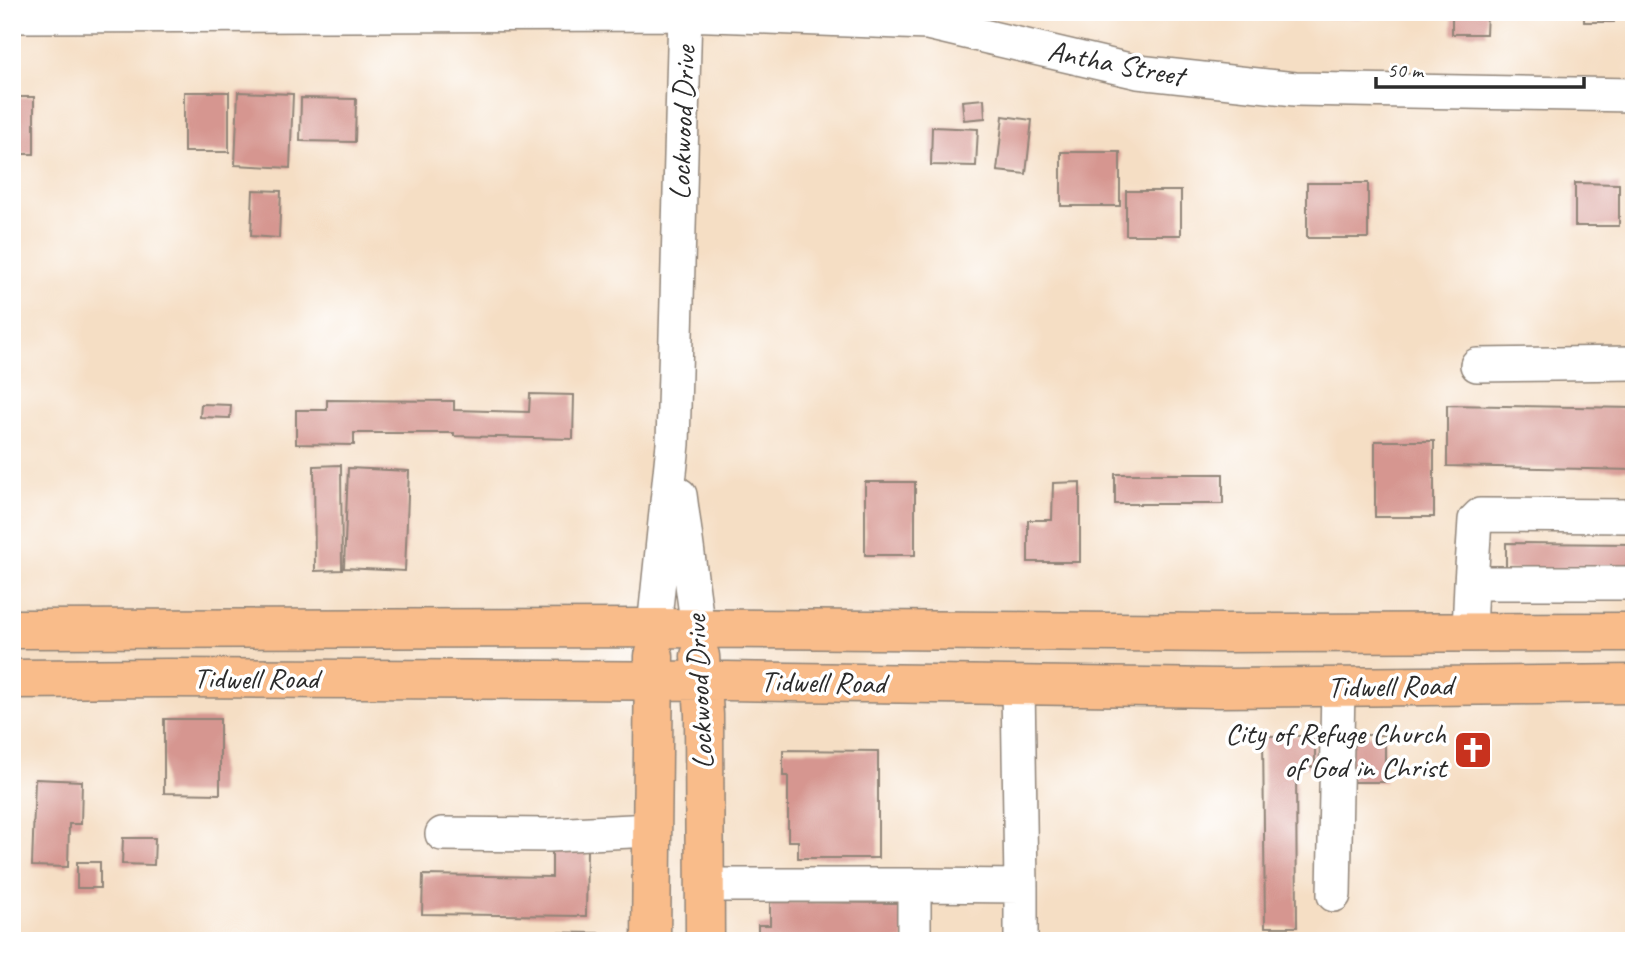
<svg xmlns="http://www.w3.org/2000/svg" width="1646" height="953" font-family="Caveat,sans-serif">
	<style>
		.building { fill: #d69690 }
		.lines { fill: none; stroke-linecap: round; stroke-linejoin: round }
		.minor-casing { stroke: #908478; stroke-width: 36 }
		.major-casing { stroke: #908478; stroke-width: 41 }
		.minor { stroke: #fff; stroke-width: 33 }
		.major { stroke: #f9bc8a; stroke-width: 38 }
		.labels { text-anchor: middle; stroke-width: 7; stroke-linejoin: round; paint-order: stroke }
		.street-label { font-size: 30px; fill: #2b2b2b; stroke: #fff }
		.poi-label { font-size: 30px; fill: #2b2b2b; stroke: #fff; text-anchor: end }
	</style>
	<rect width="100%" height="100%" fill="#fff"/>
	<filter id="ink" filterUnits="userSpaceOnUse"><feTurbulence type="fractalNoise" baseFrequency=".0143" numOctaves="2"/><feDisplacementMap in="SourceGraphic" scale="14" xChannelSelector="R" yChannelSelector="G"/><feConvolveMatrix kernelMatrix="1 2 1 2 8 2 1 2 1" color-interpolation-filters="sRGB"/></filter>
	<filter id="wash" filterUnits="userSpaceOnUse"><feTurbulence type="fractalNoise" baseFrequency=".00686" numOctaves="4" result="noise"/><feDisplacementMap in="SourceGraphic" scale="28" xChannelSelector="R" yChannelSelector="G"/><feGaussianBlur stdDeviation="1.57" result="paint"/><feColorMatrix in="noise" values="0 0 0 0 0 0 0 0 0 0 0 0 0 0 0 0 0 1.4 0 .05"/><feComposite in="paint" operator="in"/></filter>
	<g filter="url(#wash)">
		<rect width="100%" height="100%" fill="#f5dec4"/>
		<g id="blocks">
			<path class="building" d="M1312,12H1360V18H1312Z
				M1452,12H1487L1486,34H1452Z
				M1584,12H1614V22H1584Z
				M184,92H229V152H184Z
				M238,92L293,94L290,168L235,165Z
				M12,97H34V154H12Z
				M301,98L356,99L355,142L300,141Z
				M984,99L985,118L964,120L962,101Z
				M1003,116L1032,120L1026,174L997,171Z
				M932,127L978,129L976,166L931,165Z
				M1061,152H1120V206H1061Z
				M1307,183H1368V238H1307Z
				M1575,183L1619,184V226H1575Z
				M253,190L281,191L279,238L251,236Z
				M1126,191H1181V235H1126Z
				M530,394L574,395L573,439L454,436V433H354V445L296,444V410H327V400L454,401V410L529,412Z
				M201,404L231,405L230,418L200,417Z
				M1447,405L1634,408V470L1447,466Z
				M1375,441H1434V517H1375Z
				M341,465L342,570L315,571L314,466Z
				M348,468L409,471L405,571L344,568Z
				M1115,474H1223V504H1115Z
				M865,482H915V555H865Z
				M1080,482V562H1028V520H1052L1053,483Z
				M1506,543L1634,544V571L1506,570Z
				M164,719H220V794L164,793Z
				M1347,735H1385V782H1347Z
				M1263,736H1315V767H1296L1297,927H1265Z
				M783,750L878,751V858H798V841H788V776H783Z
				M35,779L82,781L81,824H69L68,867L32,866Z
				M123,838H155L154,865L122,864Z
				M552,849H587L586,916L422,914L423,875L552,877Z
				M77,862H100V888H77Z
				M770,902L904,903V941H758V925H770Z
				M517,932L598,933L597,941H517Z"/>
		</g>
	</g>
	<g filter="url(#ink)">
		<use href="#blocks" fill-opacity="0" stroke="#908478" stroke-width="2"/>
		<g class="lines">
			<defs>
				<path id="minor" d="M12,16L685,14L927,23L1138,72L1295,89L1634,95
					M1477,365L1634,363
					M680,495L698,629
					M1471,583L1475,520L1480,515L1634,516
					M654,628L673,444L685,12
					M1469,632L1471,583H1634
					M442,834L549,835L652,830
					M705,885H914
					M1334,895L1338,687
					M914,941V885L1021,886L1018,685
					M1021,941V886"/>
				<path id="major" d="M12,629L654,628L1223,633L1634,632
					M700,656L704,715L705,941
					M12,679L170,678L727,681L1219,688L1634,684
					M651,941L654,656"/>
			</defs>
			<use href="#minor" class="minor-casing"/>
			<use href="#major" class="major-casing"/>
			<use href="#minor" class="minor"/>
			<use href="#major" class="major"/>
		</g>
	</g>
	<defs>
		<symbol id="church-square" viewBox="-11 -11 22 22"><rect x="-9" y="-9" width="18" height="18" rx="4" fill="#c8321e" stroke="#fff"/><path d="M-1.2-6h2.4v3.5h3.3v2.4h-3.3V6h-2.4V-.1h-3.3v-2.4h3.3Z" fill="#fff"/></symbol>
	</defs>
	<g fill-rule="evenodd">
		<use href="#church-square" x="1451" y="728" width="44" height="44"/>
	</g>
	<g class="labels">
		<g class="street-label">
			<text transform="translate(1116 63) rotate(11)" y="10">Antha Street</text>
			<text transform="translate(682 123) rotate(-88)" y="10">Lockwood Drive</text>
			<text x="256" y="688">Tidwell Road</text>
			<text transform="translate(823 682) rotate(1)" y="10">Tidwell Road</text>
			<text transform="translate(1390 686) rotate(-1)" y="10">Tidwell Road</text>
			<text transform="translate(699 692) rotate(-93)" y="10">Lockwood Drive</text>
		</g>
		<g class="poi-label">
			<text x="1446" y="743">City of Refuge Church<tspan x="1446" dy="34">of God in Christ</tspan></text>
		</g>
	</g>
	<rect width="1646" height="953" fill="none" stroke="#fff" stroke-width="42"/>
	<path d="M1376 77v10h208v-10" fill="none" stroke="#2b2b2b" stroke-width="3.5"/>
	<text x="1387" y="77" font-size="21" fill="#2b2b2b" stroke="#ffffff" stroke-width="5" paint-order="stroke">50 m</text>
</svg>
